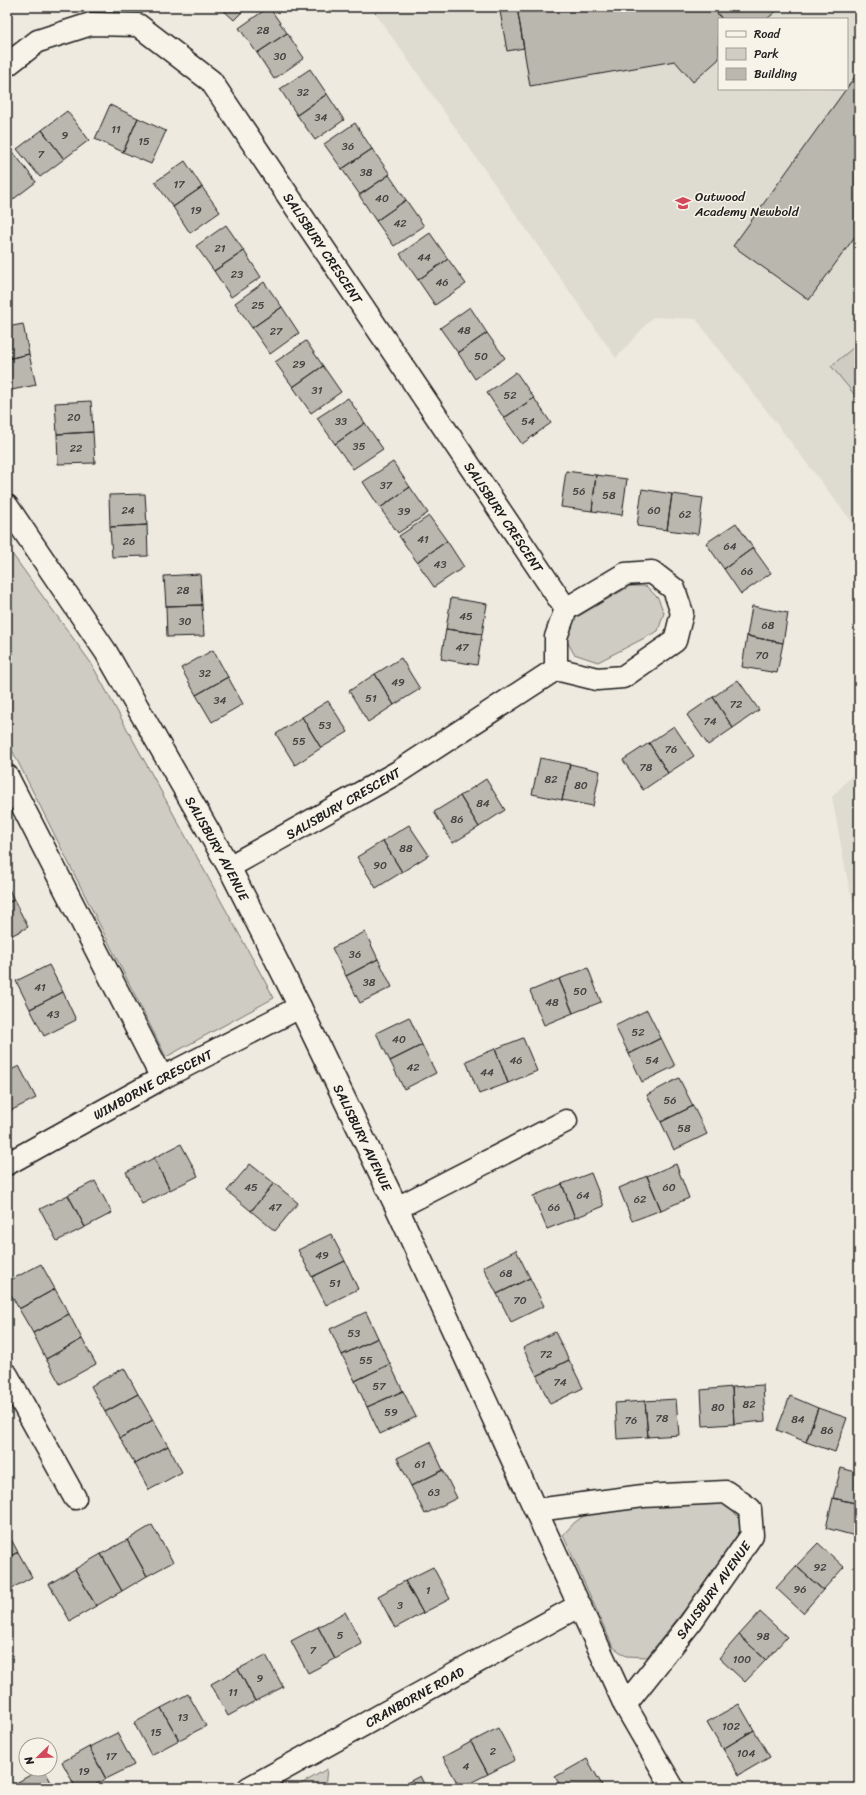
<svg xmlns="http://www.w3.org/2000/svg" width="866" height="1795" font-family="Sriracha,sans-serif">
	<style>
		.built { fill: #dedbd1; fill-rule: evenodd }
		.green { fill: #cfccc3; stroke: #767470 }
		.building { fill: #bab7af; stroke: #1c1c1c }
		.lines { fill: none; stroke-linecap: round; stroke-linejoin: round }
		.street-casing { stroke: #1c1c1c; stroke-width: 25 }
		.street { stroke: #f7f3e8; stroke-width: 22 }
		.labels { text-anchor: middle; stroke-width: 3; stroke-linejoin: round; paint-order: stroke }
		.number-label { font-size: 11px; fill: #444341 }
		.poi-label { font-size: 13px; fill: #1c1c1c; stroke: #f7f3e8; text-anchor: start }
		.street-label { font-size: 13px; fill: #1c1c1c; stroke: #f7f3e8 }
	</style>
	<rect width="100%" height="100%" fill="#eeeae0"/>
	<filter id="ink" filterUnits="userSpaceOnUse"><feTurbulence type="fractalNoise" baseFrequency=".025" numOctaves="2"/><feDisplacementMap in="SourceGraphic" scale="8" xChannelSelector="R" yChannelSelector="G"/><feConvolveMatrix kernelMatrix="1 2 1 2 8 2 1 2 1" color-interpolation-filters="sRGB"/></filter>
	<g filter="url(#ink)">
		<path class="built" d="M371,7H859V531L696,319L653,317L616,358ZM719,19H847V89H719Z
			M859,768V916L849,888L832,797Z"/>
		<path class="green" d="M859,343V400L831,366Z
			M7,547L91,663L274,998L166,1057L7,740Z
			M630,586H646L658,598L664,613L658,631L598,662L574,654L567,641L572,620Z
			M722,1500L735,1504L746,1527L736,1545L647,1657L626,1656L613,1647L563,1535L574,1523L589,1512Z
			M327,1769L325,1788H294Z"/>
		<path class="building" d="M220,7H247L234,20Z
			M269,7L287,33L257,53L239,28Z
			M517,7H712L722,19H719V59L693,82L675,61L530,86Z
			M712,7H781L767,19H722Z
			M517,8L524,48L507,51L500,11Z
			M287,33L304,58L274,79L257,53Z
			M310,69L327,94L297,115L280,89Z
			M859,71V231L809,300L733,246Z
			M327,94L344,120L315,140L297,115Z
			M110,105L138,118L123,152L95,139Z
			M67,111L89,140L64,159L42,130Z
			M138,118L166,131L151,164L123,152Z
			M355,123L372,149L342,169L324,144Z
			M42,130L64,159L40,177L17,149Z
			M372,149L390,174L360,195L342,169Z
			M14,153L36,182L11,201L7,195V158Z
			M185,161L202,187L173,207L155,182Z
			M389,175L406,200L376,221L359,195Z
			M202,187L220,212L190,233L173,207Z
			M406,200L424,226L394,246L376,221Z
			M226,225L244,251L214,271L196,246Z
			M430,233L448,259L418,280L400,254Z
			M244,251L261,277L231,297L214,271Z
			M448,259L466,284L435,305L418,280Z
			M264,282L282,307L252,328L235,303Z
			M282,307L299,333L270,354L252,328Z
			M470,307L487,333L458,353L440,328Z
			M23,324L29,354L7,359V327Z
			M487,333L505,358L475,379L458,353Z
			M306,341L323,366L293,387L275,362Z
			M29,354L36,385L7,391V359Z
			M323,366L341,392L311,413L293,387Z
			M516,372L534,398L504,418L487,393Z
			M348,398L365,423L335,444L317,418Z
			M534,398L551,423L522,444L504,418Z
			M91,401L93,432L57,434L55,403Z
			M365,423L383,449L353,469L335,444Z
			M93,432L95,463L58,464L57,434Z
			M393,462L410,487L380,508L363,482Z
			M566,471L596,475L592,511L561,507Z
			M596,475L627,479L622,515L592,511Z
			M410,487L428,513L398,533L380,508Z
			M642,489L672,494L667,530L637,526Z
			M145,494L147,525L110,527L109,495Z
			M672,494L703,498L698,534L667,530Z
			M429,516L447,541L417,562L399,536Z
			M736,523L753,548L724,569L706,543Z
			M147,525L148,556L112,557L110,527Z
			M447,541L464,567L434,587L417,562Z
			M753,548L771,573L741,594L724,569Z
			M200,574L202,605L166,606L164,576Z
			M451,598L487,604L482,634L446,629Z
			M202,605L204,636L167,637L166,606Z
			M752,606L788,613L783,643L747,636Z
			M446,629L482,634L477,665L441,659Z
			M747,636L783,643L777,673L742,667Z
			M213,650L228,677L196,695L181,668Z
			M401,658L420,689L394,705L375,674Z
			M375,674L394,705L368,722L349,691Z
			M228,677L243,704L212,722L196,695Z
			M738,680L759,710L733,728L713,697Z
			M713,697L733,728L708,745L687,715Z
			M328,701L348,732L321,748L302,717Z
			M302,717L321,748L295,765L276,734Z
			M674,726L694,756L668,773L649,743Z
			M649,743L668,773L643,790L623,760Z
			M540,758L570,764L562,800L532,794Z
			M570,764L600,771L593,806L562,800Z
			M486,779L505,810L479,827L460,796Z
			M460,796L479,827L453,843L434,812Z
			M409,825L429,855L402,872L383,841Z
			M383,841L402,872L376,888L357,857Z
			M7,885L14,900L7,903Z
			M14,900L28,927L7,938V903Z
			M365,932L378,959L346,976L332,948Z
			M378,959L392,987L360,1003L346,976Z
			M49,965L63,992L30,1009L16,981Z
			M588,968L601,1002L573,1013L559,979Z
			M559,979L573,1013L544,1025L530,991Z
			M63,992L76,1020L44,1036L30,1009Z
			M647,1010L661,1038L629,1054L615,1026Z
			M409,1017L422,1045L390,1061L376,1033Z
			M523,1038L537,1071L508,1083L495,1049Z
			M661,1038L675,1066L642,1082L629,1054Z
			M422,1045L436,1073L404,1089L390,1061Z
			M495,1049L508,1083L479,1094L466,1061Z
			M19,1066L36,1098L8,1112L7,1072Z
			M679,1078L693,1106L661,1122L647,1095Z
			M693,1106L707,1134L674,1150L661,1122Z
			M181,1144L198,1176L170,1190L154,1158Z
			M154,1158L170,1190L142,1204L126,1172Z
			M250,1164L274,1183L251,1211L227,1191Z
			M676,1164L689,1198L661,1210L647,1176Z
			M591,1173L604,1206L575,1218L562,1184Z
			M647,1176L661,1210L632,1221L619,1188Z
			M95,1181L112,1213L85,1227L68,1195Z
			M274,1183L298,1203L275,1231L251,1211Z
			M562,1184L575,1218L547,1229L533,1196Z
			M68,1195L85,1227L57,1241L40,1209Z
			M331,1234L345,1261L312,1277L298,1250Z
			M516,1250L530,1278L497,1294L483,1267Z
			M345,1261L358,1289L326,1305L312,1277Z
			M41,1264L55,1289L19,1309L7,1287V1282Z
			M530,1278L544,1306L511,1322L497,1294Z
			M55,1289L69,1314L33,1333L19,1309Z
			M366,1312L378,1338L342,1355L330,1329Z
			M69,1314L82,1339L46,1359L33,1333Z
			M555,1332L569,1360L537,1376L523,1348Z
			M378,1338L390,1364L355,1381L342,1355Z
			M82,1339L96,1364L60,1384L46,1359Z
			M569,1360L583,1388L550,1404L537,1376Z
			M390,1364L403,1391L367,1407L355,1381Z
			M124,1368L138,1394L105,1412L91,1386Z
			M763,1385L765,1421L734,1424L732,1387Z
			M732,1387L734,1424L703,1426L701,1390Z
			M403,1391L416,1417L380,1434L367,1407Z
			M138,1394L153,1420L120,1438L105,1412Z
			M790,1396L818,1408L806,1442L777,1430Z
			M676,1399L679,1435L648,1437L645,1401Z
			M645,1401L648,1437L617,1439L615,1403Z
			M818,1408L847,1418L835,1452L806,1442Z
			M153,1420L168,1446L135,1464L120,1438Z
			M430,1442L443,1470L411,1486L397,1458Z
			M168,1446L182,1472L149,1490L135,1464Z
			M841,1468L859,1473V1504L833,1498Z
			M443,1470L457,1498L425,1514L411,1486Z
			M833,1498L859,1504V1537L826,1528Z
			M152,1525L173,1562L147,1576L127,1540Z
			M7,1532L18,1552L7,1558Z
			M127,1540L147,1576L122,1591L101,1554Z
			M818,1543L844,1567L823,1590L796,1566Z
			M18,1552L32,1577L7,1591V1558Z
			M101,1554L122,1591L96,1606L75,1569Z
			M796,1566L823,1590L803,1613L776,1588Z
			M433,1567L450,1599L423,1613L405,1581Z
			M75,1569L96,1606L70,1621L49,1584Z
			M405,1581L423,1613L395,1628L378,1596Z
			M345,1612L362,1644L335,1659L318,1627Z
			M760,1612L787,1637L766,1660L739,1635Z
			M318,1627L335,1659L308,1673L291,1641Z
			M739,1635L766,1660L745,1682L719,1658Z
			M266,1655L283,1687L255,1701L238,1669Z
			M238,1669L255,1701L228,1716L211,1684Z
			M188,1694L206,1726L179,1740L161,1708Z
			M739,1704L754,1730L723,1749L707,1722Z
			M161,1708L179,1740L151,1755L134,1723Z
			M498,1728L515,1760L488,1774L471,1742Z
			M754,1730L770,1757L739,1775L723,1749Z
			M117,1733L134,1765L106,1779L89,1747Z
			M471,1742L488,1774L460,1788L443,1757Z
			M89,1747L106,1779L90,1788H76L62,1762Z
			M587,1759L602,1785L598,1788H562L555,1777Z
			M41,1769H44L54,1788H21L18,1782Z
			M420,1776L426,1788H397Z
			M18,1782L21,1788H7Z
			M779,1783L782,1788H770Z"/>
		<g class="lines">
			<defs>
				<g id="street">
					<path id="s1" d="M7,65L38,41L91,24L138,25L211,81L566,609L556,637V669L398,772L229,867"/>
					<path id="s2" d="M7,506L106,652L229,867L300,1007L397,1208L625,1705L673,1788"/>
					<path d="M556,669L597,679L623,677L675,641L682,613L674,589L652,572L625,574L566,609"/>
					<path d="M7,776L162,1078"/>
					<path id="s3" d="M7,1164L162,1078L300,1007"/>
					<path d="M397,1208L566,1121"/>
					<path d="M7,1375L75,1498"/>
					<path d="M537,1510L643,1496L726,1492L750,1509L752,1535L691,1622L625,1705"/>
					<path id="s4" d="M249,1788L580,1605"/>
				</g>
			</defs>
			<use href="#street" class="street-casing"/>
			<use href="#street" class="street"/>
		</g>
	</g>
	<defs>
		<symbol id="school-bare" viewBox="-9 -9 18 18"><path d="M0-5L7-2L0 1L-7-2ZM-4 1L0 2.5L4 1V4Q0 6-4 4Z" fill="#d1495b" stroke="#f7f3e8" stroke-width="2.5" paint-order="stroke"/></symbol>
	</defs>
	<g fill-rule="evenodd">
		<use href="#school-bare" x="672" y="192" width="22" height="22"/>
	</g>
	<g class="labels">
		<g class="number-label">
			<text x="263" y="34">28</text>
			<text x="280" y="60">30</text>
			<text x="303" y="96">32</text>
			<text x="321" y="121">34</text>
			<text x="116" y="133">11</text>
			<text x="65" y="139">9</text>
			<text x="144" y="145">15</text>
			<text x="348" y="150">36</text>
			<text x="41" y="158">7</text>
			<text x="366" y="176">38</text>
			<text x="179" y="188">17</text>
			<text x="382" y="202">40</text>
			<text x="196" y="214">19</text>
			<text x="400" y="227">42</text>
			<text x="220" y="252">21</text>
			<text x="424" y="261">44</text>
			<text x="237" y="278">23</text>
			<text x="442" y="286">46</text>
			<text x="258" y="309">25</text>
			<text x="464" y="334">48</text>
			<text x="276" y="335">27</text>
			<text x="481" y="360">50</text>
			<text x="299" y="368">29</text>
			<text x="317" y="394">31</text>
			<text x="510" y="399">52</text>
			<text x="74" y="421">20</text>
			<text x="341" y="425">33</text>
			<text x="528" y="425">54</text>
			<text x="359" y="450">35</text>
			<text x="76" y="452">22</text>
			<text x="386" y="489">37</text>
			<text x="579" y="495">56</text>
			<text x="609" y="499">58</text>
			<text x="128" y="514">24</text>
			<text x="654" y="514">60</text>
			<text x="404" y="515">39</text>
			<text x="685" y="518">62</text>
			<text x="423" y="543">41</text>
			<text x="129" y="545">26</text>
			<text x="730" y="550">64</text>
			<text x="440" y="568">43</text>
			<text x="747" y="575">66</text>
			<text x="183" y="594">28</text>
			<text x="466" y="620">45</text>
			<text x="185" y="625">30</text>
			<text x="768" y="629">68</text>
			<text x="462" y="651">47</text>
			<text x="762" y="659">70</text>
			<text x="205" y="677">32</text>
			<text x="398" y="686">49</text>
			<text x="371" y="702">51</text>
			<text x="220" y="704">34</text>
			<text x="736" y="708">72</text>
			<text x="710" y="725">74</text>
			<text x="325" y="729">53</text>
			<text x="299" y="745">55</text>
			<text x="671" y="753">76</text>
			<text x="646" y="771">78</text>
			<text x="551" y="783">82</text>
			<text x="581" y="789">80</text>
			<text x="483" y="807">84</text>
			<text x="457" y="823">86</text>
			<text x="406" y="852">88</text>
			<text x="380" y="869">90</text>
			<text x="355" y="958">36</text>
			<text x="369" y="986">38</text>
			<text x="40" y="991">41</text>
			<text x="580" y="995">50</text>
			<text x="552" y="1006">48</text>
			<text x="53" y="1018">43</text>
			<text x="638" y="1036">52</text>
			<text x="399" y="1043">40</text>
			<text x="516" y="1064">46</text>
			<text x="652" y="1064">54</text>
			<text x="413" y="1071">42</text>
			<text x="487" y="1076">44</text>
			<text x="670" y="1104">56</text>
			<text x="684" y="1132">58</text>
			<text x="251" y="1191">45</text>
			<text x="669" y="1191">60</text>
			<text x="583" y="1199">64</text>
			<text x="640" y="1203">62</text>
			<text x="275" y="1211">47</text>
			<text x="554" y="1211">66</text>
			<text x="322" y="1259">49</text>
			<text x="506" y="1277">68</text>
			<text x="335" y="1287">51</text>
			<text x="520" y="1304">70</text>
			<text x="354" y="1337">53</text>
			<text x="546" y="1358">72</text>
			<text x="366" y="1364">55</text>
			<text x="560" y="1386">74</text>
			<text x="379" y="1390">57</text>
			<text x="749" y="1408">82</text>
			<text x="718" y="1411">80</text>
			<text x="391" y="1416">59</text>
			<text x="662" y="1422">78</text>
			<text x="798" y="1423">84</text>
			<text x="631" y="1424">76</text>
			<text x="827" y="1434">86</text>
			<text x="420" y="1468">61</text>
			<text x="434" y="1496">63</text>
			<text x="820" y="1571">92</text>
			<text x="800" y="1593">96</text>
			<text x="428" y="1594">1</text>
			<text x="400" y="1609">3</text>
			<text x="340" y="1639">5</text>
			<text x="763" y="1640">98</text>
			<text x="313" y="1654">7</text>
			<text x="742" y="1663">100</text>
			<text x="260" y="1682">9</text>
			<text x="233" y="1696">11</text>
			<text x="183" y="1721">13</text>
			<text x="731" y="1730">102</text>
			<text x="156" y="1736">15</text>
			<text x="493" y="1755">2</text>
			<text x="746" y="1757">104</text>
			<text x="111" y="1760">17</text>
			<text x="466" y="1770">4</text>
			<text x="84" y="1775">19</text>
		</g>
		<g class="poi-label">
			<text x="695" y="201">Outwood<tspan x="695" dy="15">Academy Newbold</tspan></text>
		</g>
		<g class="street-label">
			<text dy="5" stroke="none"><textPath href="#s1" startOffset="435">SALISBURY CRESCENT</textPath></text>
			<text dy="5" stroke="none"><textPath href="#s1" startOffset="759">SALISBURY CRESCENT</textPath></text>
			<text transform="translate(343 803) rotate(-30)" y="5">SALISBURY CRESCENT</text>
			<text dy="5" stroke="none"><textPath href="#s2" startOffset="402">SALISBURY AVENUE</textPath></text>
			<text dy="5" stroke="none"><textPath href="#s3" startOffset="166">WIMBORNE CRESCENT</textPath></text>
			<text dy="5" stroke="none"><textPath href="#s2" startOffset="726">SALISBURY AVENUE</textPath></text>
			<text transform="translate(713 1590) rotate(-54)" y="5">SALISBURY AVENUE</text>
			<text dy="5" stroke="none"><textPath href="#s4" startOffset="189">CRANBORNE ROAD</textPath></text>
		</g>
	</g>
	<rect width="866" height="1795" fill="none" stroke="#f7f3e8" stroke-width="24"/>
	<rect x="12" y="12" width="842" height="1771" fill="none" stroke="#1c1c1c" stroke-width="1.5" filter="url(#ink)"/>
	<rect x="718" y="18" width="130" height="72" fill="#f7f3e8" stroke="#9f9d96"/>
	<rect x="726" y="31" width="20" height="6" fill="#f7f3e8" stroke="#9f9d96"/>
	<text x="754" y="38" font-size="12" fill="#1c1c1c">Road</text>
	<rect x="726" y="48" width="20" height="12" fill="#cfccc3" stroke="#9f9d96"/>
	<text x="754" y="58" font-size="12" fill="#1c1c1c">Park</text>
	<rect x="726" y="68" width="20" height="12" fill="#bab7af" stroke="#9f9d96"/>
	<text x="754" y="78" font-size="12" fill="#1c1c1c">Building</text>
	<g transform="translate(38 1757) rotate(247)"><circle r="19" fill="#f7f3e8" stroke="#9f9d96"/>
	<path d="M0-3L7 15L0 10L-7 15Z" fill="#d1495b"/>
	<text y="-6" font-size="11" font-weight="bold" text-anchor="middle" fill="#1c1c1c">N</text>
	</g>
</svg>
